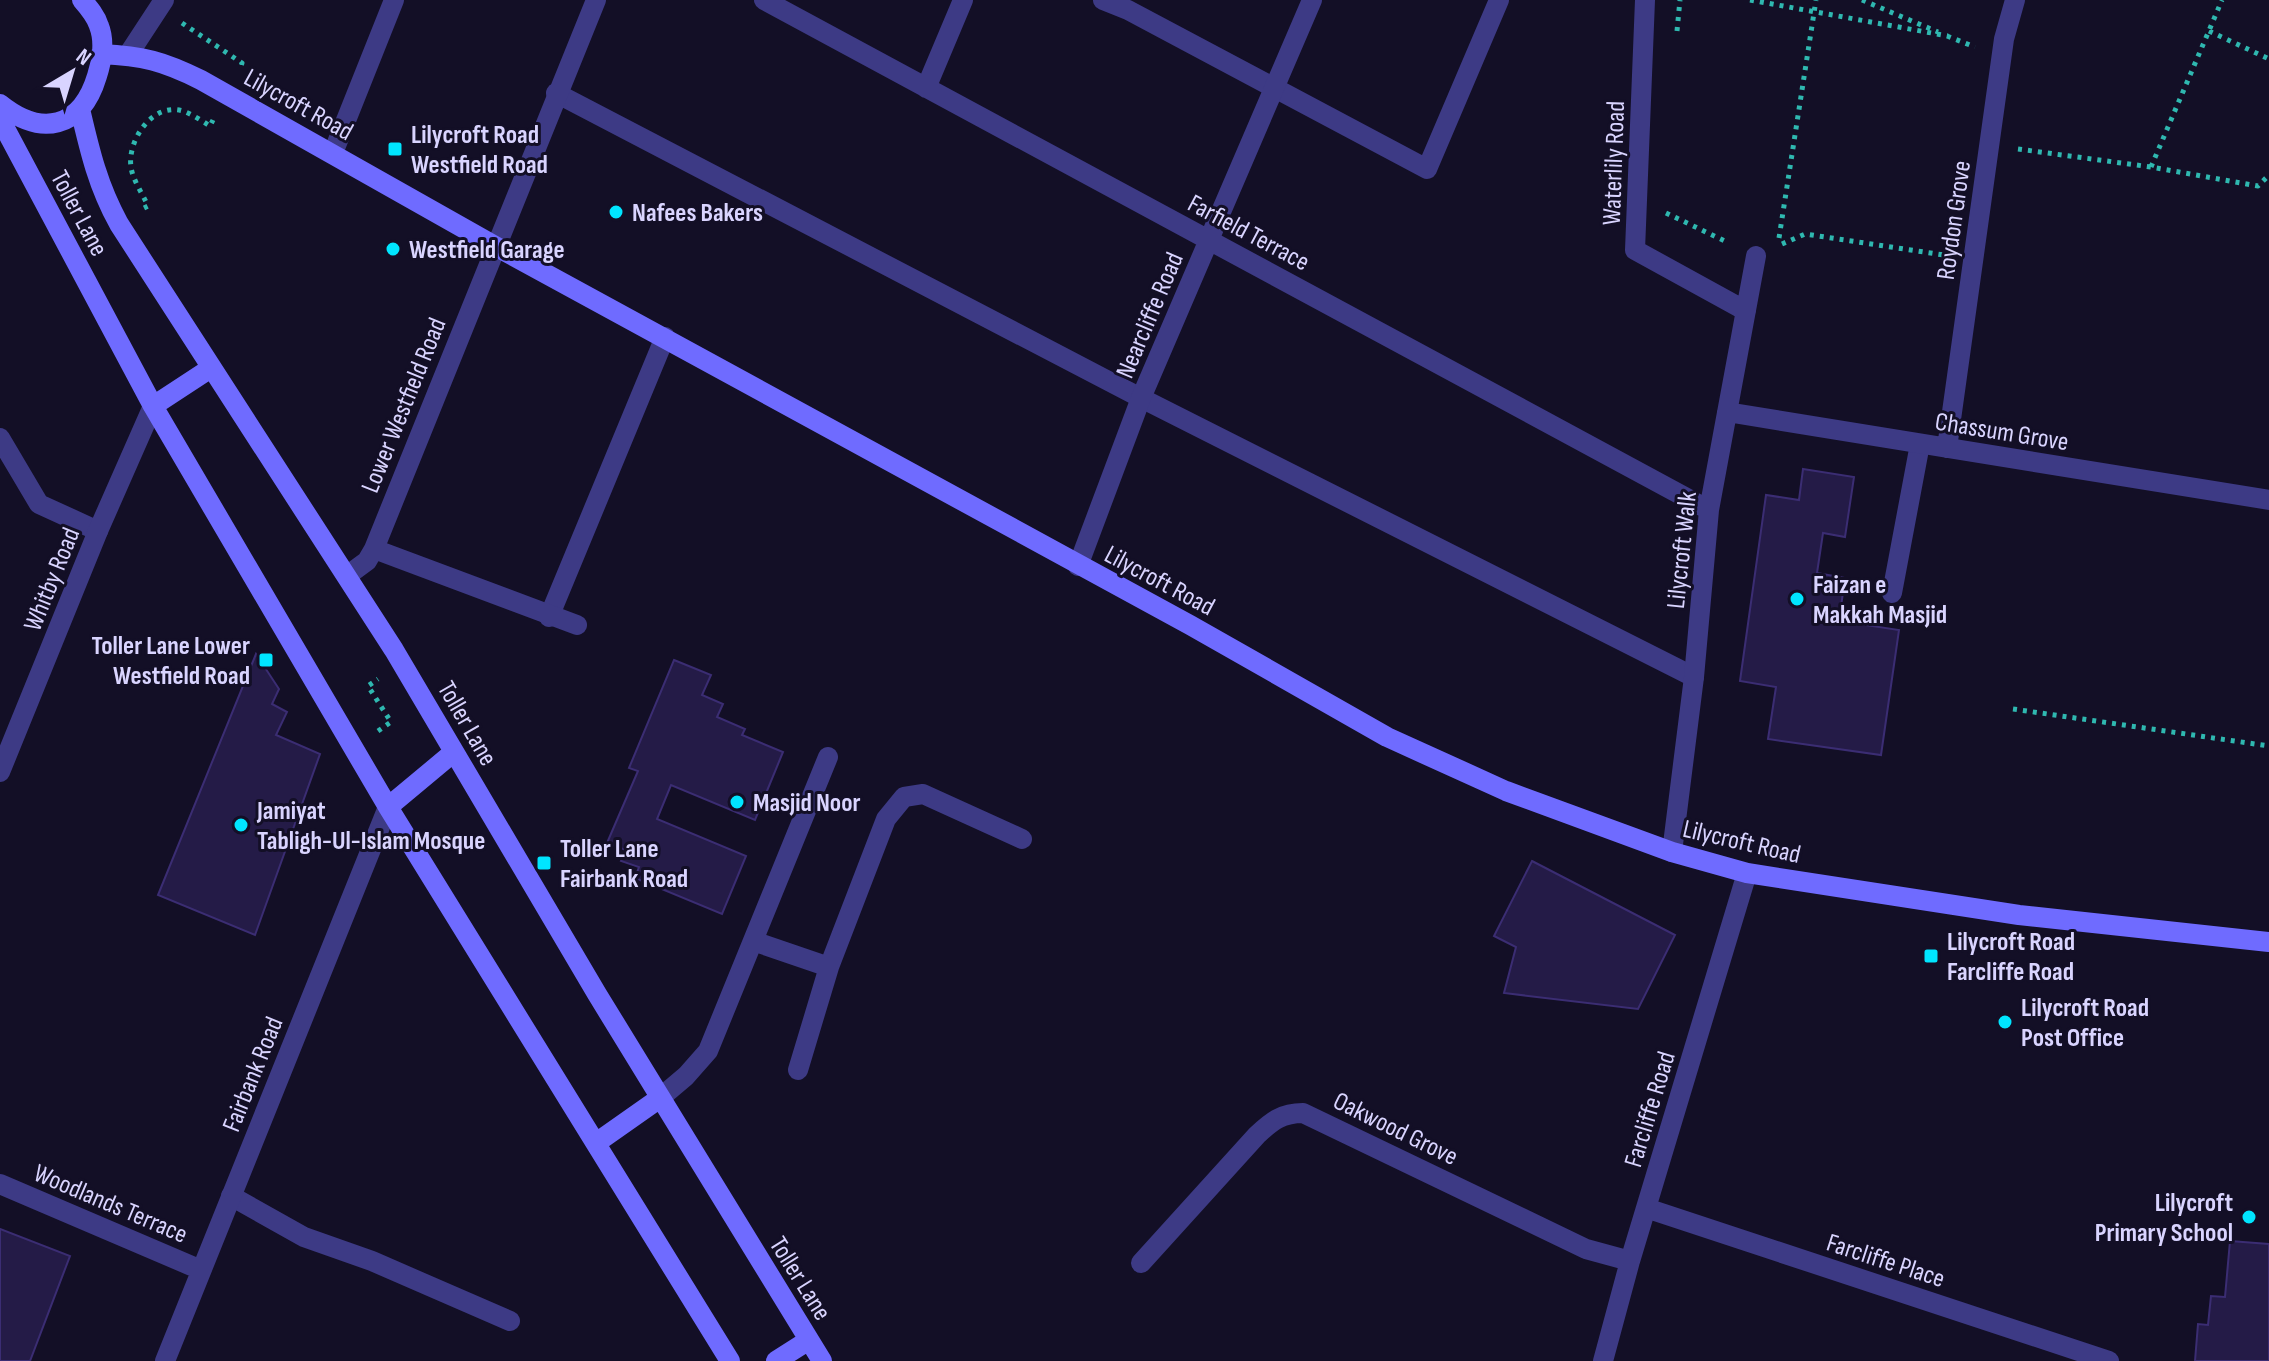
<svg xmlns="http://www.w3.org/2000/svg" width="2269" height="1361" font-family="'Sofia Sans Condensed',sans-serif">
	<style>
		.building { fill: #241b47; stroke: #3b2d73; stroke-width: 2 }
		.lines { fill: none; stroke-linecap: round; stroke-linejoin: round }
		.path { stroke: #2fb8b0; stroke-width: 5; stroke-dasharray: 4 6; stroke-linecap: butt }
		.lane { stroke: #3d3a85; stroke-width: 20 }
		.street { stroke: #3d3a85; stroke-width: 20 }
		.secondary { stroke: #6f6bff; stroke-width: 20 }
		.poi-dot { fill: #00e5ff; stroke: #130f26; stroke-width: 3 }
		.labels { text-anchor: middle; stroke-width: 6; stroke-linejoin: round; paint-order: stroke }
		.street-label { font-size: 26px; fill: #d9d4ff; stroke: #130f26 }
		.poi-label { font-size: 26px; font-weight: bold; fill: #d9d4ff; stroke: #130f26; text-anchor: start }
	</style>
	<rect width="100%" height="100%" fill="#130f26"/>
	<path class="building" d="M1803,469L1854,477L1845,537L1823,533L1817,573L1845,578L1839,621L1899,630L1881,755L1768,739L1776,687L1740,681L1766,495L1799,500Z
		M256,654L279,689L272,704L287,712L276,735L320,754L255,935L158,895Z
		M674,660L711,675L702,695L723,704L717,717L745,729L742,735L783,752L755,820L671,785L657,819L746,856L722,914L635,878L639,867L621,861L626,850L607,843L638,771L629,768Z
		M1532,861L1675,935L1638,1009L1504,993L1516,947L1494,936Z
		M0,1229L70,1256L30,1361H0Z
		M2230,1241L2269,1244V1361H2195L2198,1324L2208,1325L2211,1296L2225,1297Z"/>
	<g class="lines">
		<path class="path" d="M1750,0L1948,36
			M1862,0L1938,32
			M182,23L242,63L240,68
			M1677,31L1680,0
			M2209,31L2269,59
			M1947,36L1975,47
			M2018,149L2151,167L2258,186L2269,175
			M2151,167L2222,0
			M144,208L148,206C143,195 135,183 132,172C124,145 151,101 183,111C192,114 202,121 210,126L213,120
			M1666,213L1729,243
			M1779,238L1816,0
			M1782,244L1805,234L1944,255
			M2013,709L2269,746
			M378,731L391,722L368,686L378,679"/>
		<path class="lane" d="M1103,0L1128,10L1427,169L1499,0
			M556,93L1141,398L1694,677
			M333,153L394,0
			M0,438L39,504L98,531
			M1892,593L1920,444
			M549,617L665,337
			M753,941L829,967L886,819L904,797L923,794L1022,839
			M798,1070L829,967
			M660,1098L686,1076L708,1051L828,757
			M231,1196L304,1237L372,1261L510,1321"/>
		<path class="street" d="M764,0L1709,510
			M1645,0L1635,250L1746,311
			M128,55L164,0
			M926,88L963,0
			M1727,412L2269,500
			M1947,448L2004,39L2015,0
			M374,549L577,625
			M1078,566L1141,398L1312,0
			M348,575L367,561L374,549L596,0
			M0,772L98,531L153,406
			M1672,852L1694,677L1709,510L1756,256
			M0,1184L201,1270
			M1646,1208L2109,1361
			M1141,1263L1257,1135C1272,1121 1282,1113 1303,1113L1586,1249L1630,1261
			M165,1361L388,807
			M1603,1361L1630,1261L1747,873"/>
		<path class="secondary" d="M101,54C143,56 163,61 201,80L495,246L1190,625L1387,737L1506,791L1672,852L1747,873L2019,915L2269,942
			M0,104C41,137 81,129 97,76C102,61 105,41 99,26C96,16 89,8 82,0
			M80,109C90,152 98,186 119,224L394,650L597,994L822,1361
			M0,119L153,406L388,807L730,1361
			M153,406L211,368
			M388,807L454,752
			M596,1143L660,1098
			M776,1361L809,1340"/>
	</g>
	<g class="poi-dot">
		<rect x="387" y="141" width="16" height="16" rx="4"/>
		<circle cx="616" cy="212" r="8"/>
		<circle cx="393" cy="249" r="8"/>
		<circle cx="1797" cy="599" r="8"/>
		<rect x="258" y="652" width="16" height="16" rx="4"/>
		<circle cx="737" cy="802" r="8"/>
		<circle cx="241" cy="825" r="8"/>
		<rect x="536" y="855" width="16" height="16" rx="4"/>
		<rect x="1923" y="948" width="16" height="16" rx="4"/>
		<circle cx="2005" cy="1022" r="8"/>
		<circle cx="2249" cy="1217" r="8"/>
	</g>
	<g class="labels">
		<g class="street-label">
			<text transform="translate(299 104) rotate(29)" y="9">Lilycroft Road</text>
			<text transform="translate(1613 163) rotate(-88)" y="9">Waterlily Road</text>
			<text transform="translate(80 213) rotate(62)" y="9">Toller Lane</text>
			<text transform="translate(1953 220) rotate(-82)" y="9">Roydon Grove</text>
			<text transform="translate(1249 232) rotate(28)" y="9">Farfield Terrace</text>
			<text transform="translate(1149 315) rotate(-67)" y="9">Nearcliffe Road</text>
			<text transform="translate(403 405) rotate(-68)" y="9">Lower Westfield Road</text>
			<text transform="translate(2002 431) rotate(9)" y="9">Chassum Grove</text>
			<text transform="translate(1681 550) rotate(-84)" y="9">Lilycroft Walk</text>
			<text transform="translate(51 579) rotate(-68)" y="9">Whitby Road</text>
			<text transform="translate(1160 580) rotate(28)" y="9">Lilycroft Road</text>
			<text transform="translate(468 723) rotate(60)" y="9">Toller Lane</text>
			<text transform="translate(1742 841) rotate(13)" y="9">Lilycroft Road</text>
			<text transform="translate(252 1074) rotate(-68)" y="9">Fairbank Road</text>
			<text transform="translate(1649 1109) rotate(-73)" y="9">Farcliffe Road</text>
			<text transform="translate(1396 1128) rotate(26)" y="9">Oakwood Grove</text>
			<text transform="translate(111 1203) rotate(23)" y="9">Woodlands Terrace</text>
			<text transform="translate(1886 1260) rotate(18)" y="9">Farcliffe Place</text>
			<text transform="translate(801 1278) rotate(58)" y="9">Toller Lane</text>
		</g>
		<g class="poi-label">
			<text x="411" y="143">Lilycroft Road<tspan x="411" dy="30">Westfield Road</tspan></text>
			<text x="632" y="221">Nafees Bakers</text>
			<text x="409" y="258">Westfield Garage</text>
			<text x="1813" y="593">Faizan e<tspan x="1813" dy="30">Makkah Masjid</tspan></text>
			<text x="250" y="654" text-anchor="end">Toller Lane Lower<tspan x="250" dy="30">Westfield Road</tspan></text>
			<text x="753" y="811">Masjid Noor</text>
			<text x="257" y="819">Jamiyat<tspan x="257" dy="30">Tabligh-Ul-Islam Mosque</tspan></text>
			<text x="560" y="857">Toller Lane<tspan x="560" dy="30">Fairbank Road</tspan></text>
			<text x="1947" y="950">Lilycroft Road<tspan x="1947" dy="30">Farcliffe Road</tspan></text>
			<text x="2021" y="1016">Lilycroft Road<tspan x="2021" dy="30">Post Office</tspan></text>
			<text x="2233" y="1211" text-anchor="end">Lilycroft<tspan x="2233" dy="30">Primary School</tspan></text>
		</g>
	</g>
	<g transform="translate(72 72) rotate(38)" stroke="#130f26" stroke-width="6" paint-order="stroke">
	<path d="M0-6L14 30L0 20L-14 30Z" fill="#d9d4ff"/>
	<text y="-12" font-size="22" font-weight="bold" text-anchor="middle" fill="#d9d4ff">N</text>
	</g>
</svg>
